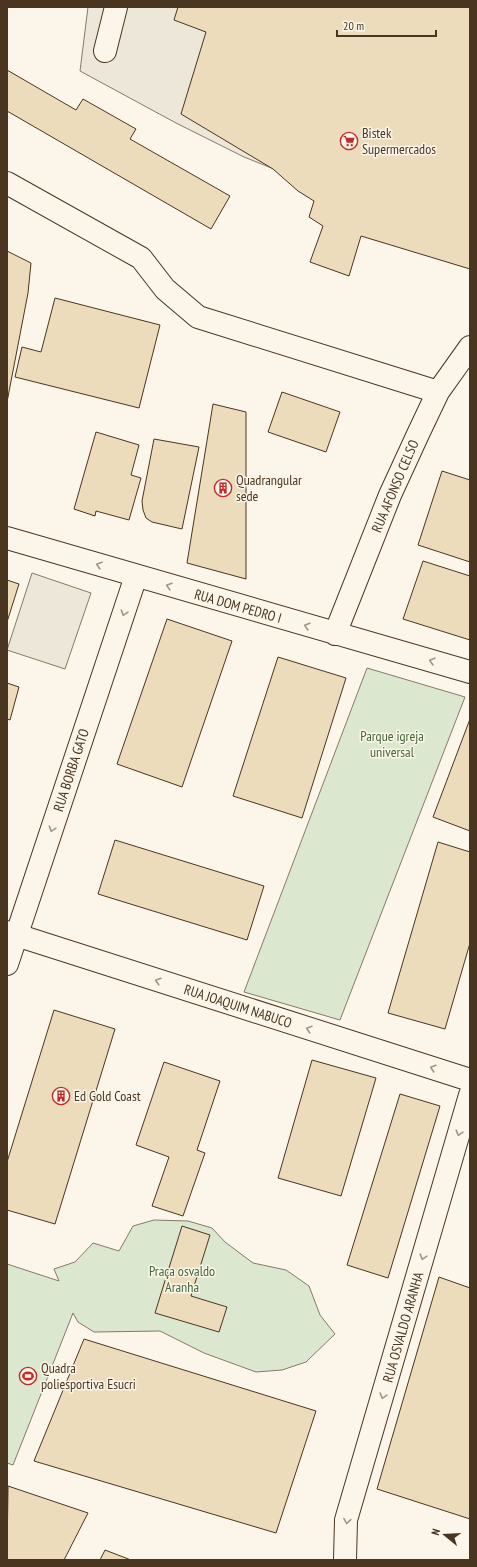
<svg xmlns="http://www.w3.org/2000/svg" width="477" height="1567" font-family="'PT Sans Narrow',sans-serif">
	<style>
		.green { fill: #dce7d0; stroke: #887966 }
		.parking { fill: #ede7d9; stroke: #887966 }
		.building { fill: #ecdcbc; stroke: #4a3520 }
		.lines { fill: none; stroke-linecap: round; stroke-linejoin: round }
		.minor-casing { stroke: #4a3520; stroke-width: 24 }
		.major-casing { stroke: #4a3520; stroke-width: 24 }
		.minor { stroke: #fbf6e9; stroke-width: 22 }
		.major { stroke: #fbf6e9; stroke-width: 22 }
		.oneway { stroke: #a29684 }
		.labels { text-anchor: middle; stroke-width: 3; stroke-linejoin: round; paint-order: stroke }
		.poi-label { font-size: 14px; fill: #4a3520; stroke: #fbf6e9; text-anchor: start }
		.street-label { font-size: 14px; fill: #4a3520; stroke: #fbf6e9 }
		.park-label { font-size: 14px; fill: #436837; stroke: #fbf6e9 }
	</style>
	<rect width="100%" height="100%" fill="#fbf6e9"/>
	<path class="green" d="M367,668L465,697L340,1020L244,992Z
		M154,1220L188,1221L212,1228L225,1242L253,1263L286,1270L309,1286L320,1315L335,1334L306,1362L282,1370L256,1372L204,1353L160,1331L94,1332L78,1322L73,1313L13,1465L7,1463V1264L59,1281L54,1269L75,1262L93,1243L119,1251L133,1226Z"/>
	<path class="parking" d="M88,7H470L398,219L244,157L176,123L80,71Z
		M32,573L91,593L65,669L7,650Z"/>
	<path class="building" d="M178,7H470V269L361,236L349,276L310,262L323,226L309,217L314,201L298,191L273,169L181,114L206,32L174,20Z
		M7,70L76,110L83,99L136,129L130,139L230,196L211,229L7,111Z
		M7,251L31,263L28,293L7,402Z
		M55,298L160,325L139,408L15,377L22,347L41,352Z
		M282,392L340,412L326,452L268,432Z
		M213,404L246,412V579L187,563Z
		M96,432L139,445L131,475L141,478L129,520L96,511L95,516L74,509Z
		M154,439L199,447L182,529L152,522L146,518L143,510L142,501Z
		M442,471L470,480V562L418,545Z
		M423,561L470,576V640L403,619Z
		M7,580L19,584L7,622Z
		M167,619L232,641L182,787L117,764Z
		M278,657L346,678L302,818L233,796Z
		M7,683L19,687L10,720L7,719Z
		M470,719V831L433,817Z
		M115,840L264,886L247,940L98,894Z
		M438,842L470,852V943L445,1029L388,1013Z
		M54,1010L115,1029L55,1224L7,1210V1162Z
		M312,1060L376,1078L341,1196L278,1178Z
		M164,1062L220,1081L197,1150L205,1153L183,1216L152,1206L169,1157L136,1145Z
		M400,1094L440,1106L388,1278L347,1265Z
		M182,1226L210,1235L191,1296L227,1307L219,1332L155,1313Z
		M439,1277L470,1288V1519L377,1489Z
		M84,1339L316,1411L276,1533L34,1461Z
		M8,1486L88,1513L64,1560H7Z
		M105,1550L131,1560H100Z"/>
	<g class="lines">
		<defs>
			<path id="minor" d="M105,51L116,7
				M7,183L141,258L165,289L198,317L438,392
				M7,538L470,672
				M335,634L390,495L419,432L438,392L470,347
				M7,964L136,576
				M345,1560L346,1520L470,1095"/>
			<path id="major" d="M7,932L470,1080"/>
		</defs>
		<use href="#minor" class="minor-casing"/>
		<use href="#major" class="major-casing"/>
		<use href="#minor" class="minor"/>
		<use href="#major" class="major"/>
	</g>
	<defs><path id="oneway-chevron" d="M-2-3.5L2.5 0L-2 3.5" fill="none" stroke-width="1.6" stroke-linecap="round" stroke-linejoin="round"/></defs>
	<g class="oneway">
		<use href="#oneway-chevron" transform="translate(99 565) rotate(-164)"/>
		<use href="#oneway-chevron" transform="translate(169 586) rotate(-164)"/>
		<use href="#oneway-chevron" transform="translate(124 613) rotate(108)"/>
		<use href="#oneway-chevron" transform="translate(307 626) rotate(-164)"/>
		<use href="#oneway-chevron" transform="translate(432 661) rotate(-164)"/>
		<use href="#oneway-chevron" transform="translate(52 829) rotate(108)"/>
		<use href="#oneway-chevron" transform="translate(158 981) rotate(-162)"/>
		<use href="#oneway-chevron" transform="translate(309 1029) rotate(-162)"/>
		<use href="#oneway-chevron" transform="translate(433 1068) rotate(-162)"/>
		<use href="#oneway-chevron" transform="translate(459 1133) rotate(106)"/>
		<use href="#oneway-chevron" transform="translate(423 1257) rotate(106)"/>
		<use href="#oneway-chevron" transform="translate(383 1396) rotate(106)"/>
		<use href="#oneway-chevron" transform="translate(347 1521) rotate(99)"/>
	</g>
	<defs>
		<symbol id="supermarket-ring" viewBox="-11 -11 22 22"><circle r="9.5" fill="#fbf6e9" stroke="#c62828" stroke-width="1.5"/><path d="M-6-5.5h2.5l.6 2H6L4.5 2H-2.5L-4.4-4H-6ZM-1.5 3.2a1.3 1.3 0 1 0 .1 0ZM3 3.2a1.3 1.3 0 1 0 .1 0Z" fill="#c62828"/></symbol>
		<symbol id="building-ring" viewBox="-11 -11 22 22"><circle r="9.5" fill="#fbf6e9" stroke="#c62828" stroke-width="1.5"/><path d="M-4-6H4V6H1V3H-1V6H-4ZM-2.5-4.3h1.7v1.8h-1.7ZM.8-4.3h1.7v1.8H.8ZM-2.5-1h1.7V.8h-1.7ZM.8-1h1.7V.8H.8Z" fill="#c62828"/></symbol>
		<symbol id="stadium-ring" viewBox="-11 -11 22 22"><circle r="9.5" fill="#fbf6e9" stroke="#c62828" stroke-width="1.5"/><path d="M0-5a6.5 5 0 1 0 0 10a6.5 5 0 1 0 0-10ZM-3.5-1.8h7v3.6h-7Z" fill="#c62828"/></symbol>
	</defs>
	<g fill-rule="evenodd">
		<use href="#supermarket-ring" x="339" y="131" width="20" height="20"/>
		<use href="#building-ring" x="213" y="478" width="20" height="20"/>
		<use href="#building-ring" x="51" y="1086" width="20" height="20"/>
		<use href="#stadium-ring" x="18" y="1366" width="20" height="20"/>
	</g>
	<g class="labels">
		<g class="poi-label">
			<text x="362" y="138">Bistek<tspan x="362" dy="16">Supermercados</tspan></text>
			<text x="236" y="485">Quadrangular<tspan x="236" dy="16">sede</tspan></text>
			<text x="74" y="1101">Ed Gold Coast</text>
			<text x="41" y="1373">Quadra<tspan x="41" dy="16">poliesportiva Esucri</tspan></text>
		</g>
		<g class="street-label">
			<text transform="translate(395 486) rotate(-67)" y="5">RUA AFONSO CELSO</text>
			<text transform="translate(238 606) rotate(16)" y="5">RUA DOM PEDRO I</text>
			<text transform="translate(71 770) rotate(-72)" y="5">RUA BORBA GATO</text>
			<text transform="translate(238 1006) rotate(18)" y="5">RUA JOAQUIM NABUCO</text>
			<text transform="translate(403 1327) rotate(-74)" y="5">RUA OSVALDO ARANHA</text>
		</g>
		<g class="park-label">
			<text x="392" y="741">Parque igreja<tspan x="392" dy="16">universal</tspan></text>
			<text x="182" y="1276">Praça osvaldo<tspan x="182" dy="16">Aranha</tspan></text>
		</g>
	</g>
	<rect width="477" height="1567" fill="none" stroke="#4a3520" stroke-width="16"/>
	<g transform="translate(445 1535) rotate(288)" stroke="#fbf6e9" stroke-width="3" paint-order="stroke">
	<path d="M0-3L7 15L0 10L-7 15Z" fill="#4a3520"/>
	<text y="-6" font-size="11" font-weight="bold" text-anchor="middle" fill="#4a3520">N</text>
	</g>
	<path d="M337 30v6h99v-6" fill="none" stroke="#4a3520" stroke-width="2"/>
	<text x="343" y="30" font-size="12" fill="#4a3520" stroke="#fbf6e9" stroke-width="3" paint-order="stroke">20 m</text>
</svg>
